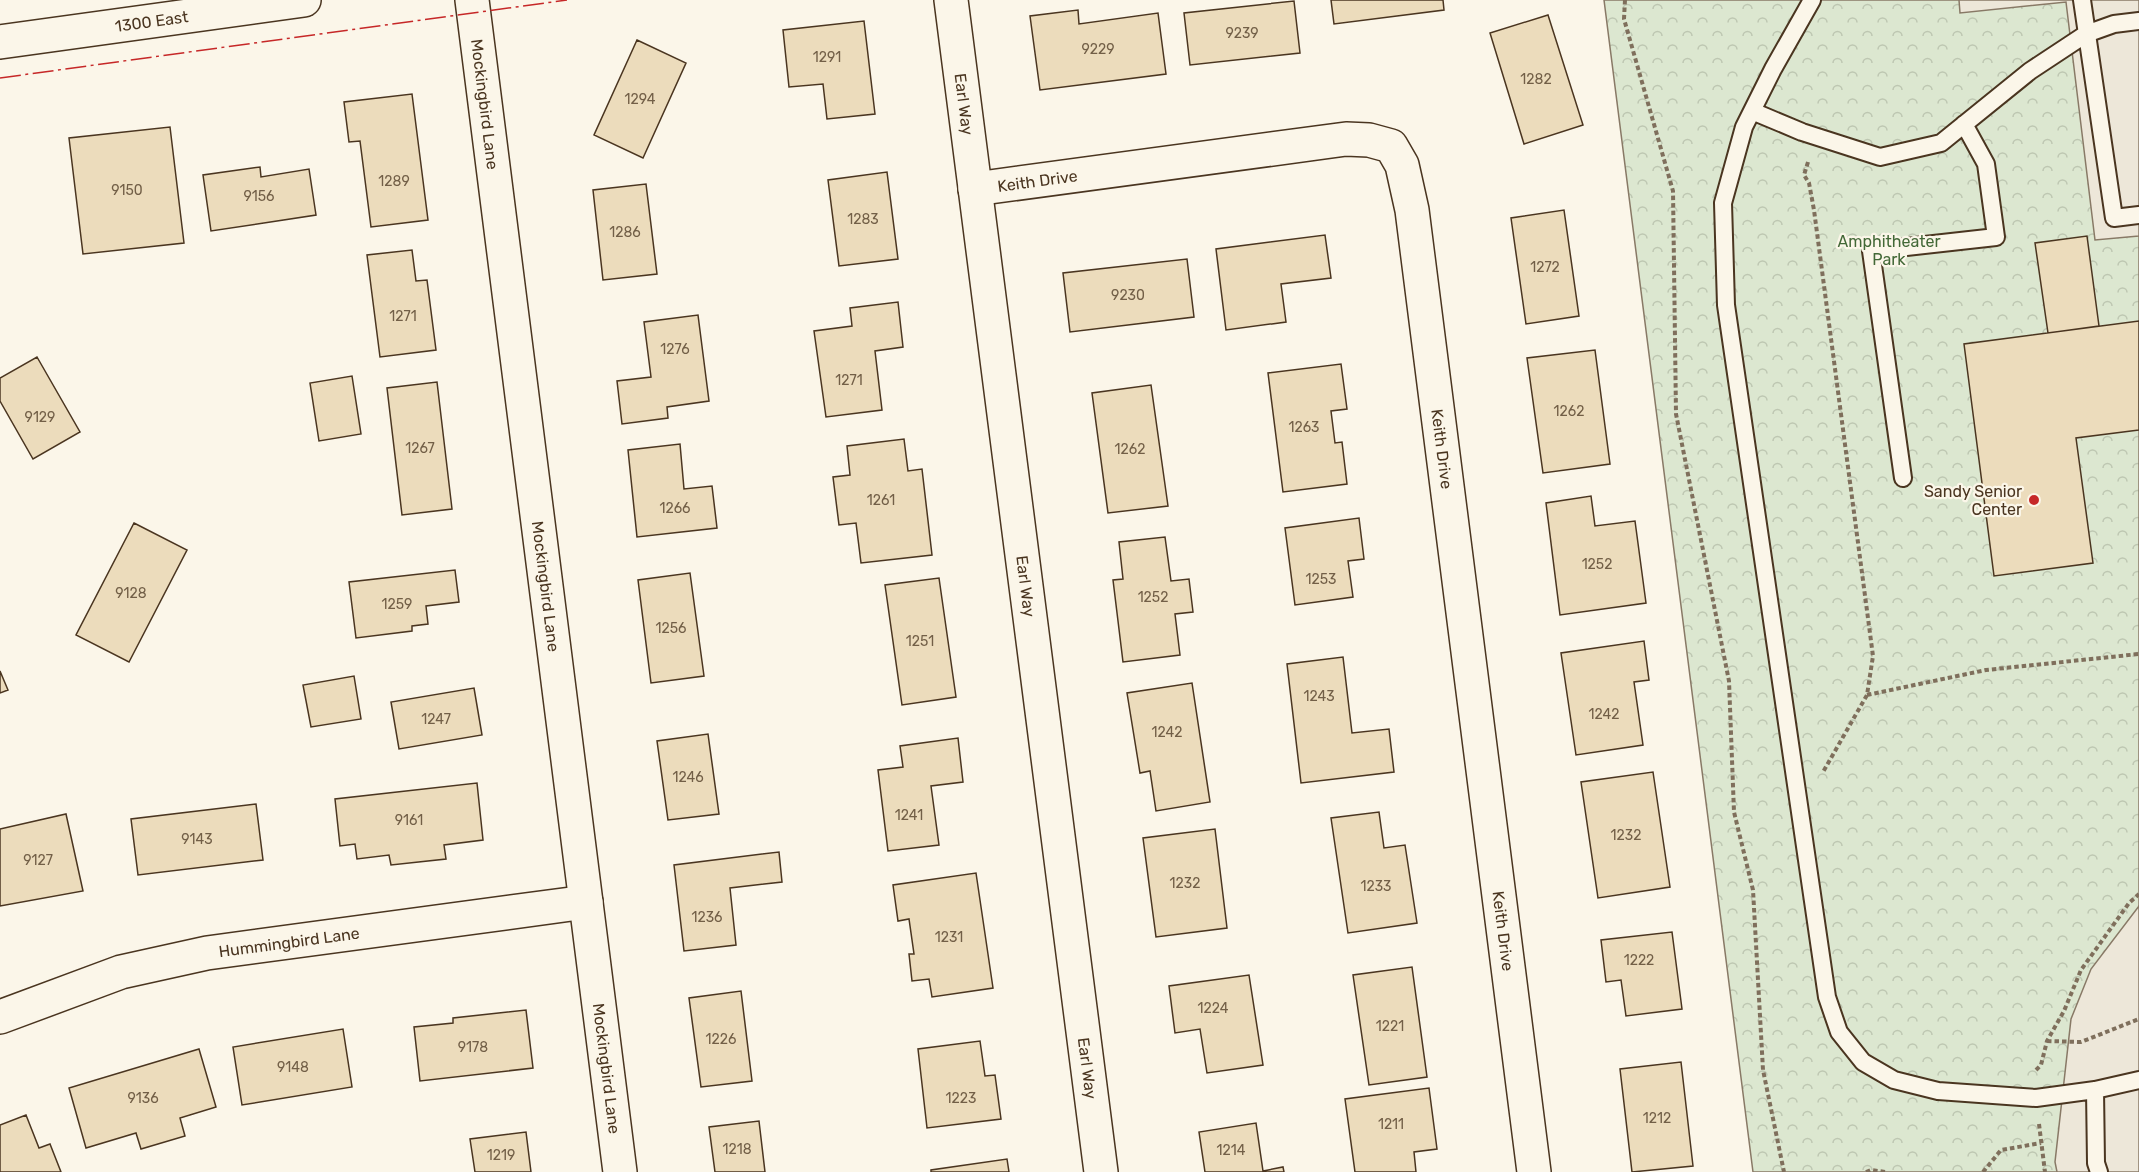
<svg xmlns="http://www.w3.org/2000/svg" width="2139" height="1172" font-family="Rubik,sans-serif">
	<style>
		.park { fill: url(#park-crowns); stroke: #887966; stroke-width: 1.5 }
		.parking { fill: #ede7d9; stroke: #887966; stroke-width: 1.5 }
		.building { fill: #ecdcbc; stroke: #4a3520; stroke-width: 1.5 }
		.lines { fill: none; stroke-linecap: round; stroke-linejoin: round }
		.lane-casing { stroke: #4a3520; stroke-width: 20 }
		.street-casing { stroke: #4a3520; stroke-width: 36 }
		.primary-casing { stroke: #4a3520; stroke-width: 36 }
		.path { stroke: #7f6f5c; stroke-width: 4; stroke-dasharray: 4.5 3; stroke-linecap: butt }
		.lane { stroke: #fbf6e9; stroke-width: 16 }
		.street { stroke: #fbf6e9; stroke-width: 33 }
		.primary { stroke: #fbf6e9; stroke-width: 33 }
		.power { stroke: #c62828; stroke-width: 1.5; stroke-dasharray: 21 4.5 3 4.5; stroke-linecap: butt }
		.poi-dot { fill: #c62828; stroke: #fbf6e9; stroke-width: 2 }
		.labels { text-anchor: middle; stroke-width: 4.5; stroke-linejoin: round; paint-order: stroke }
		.number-label { font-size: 14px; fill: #725f47 }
		.street-label { font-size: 16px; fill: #4a3520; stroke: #fbf6e9 }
		.park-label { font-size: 16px; fill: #436837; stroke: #fbf6e9 }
		.poi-label { font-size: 16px; fill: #4a3520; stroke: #fbf6e9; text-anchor: end }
	</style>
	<defs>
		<pattern id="park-crowns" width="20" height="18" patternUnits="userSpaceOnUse" patternTransform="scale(1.5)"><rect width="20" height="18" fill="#dce7d0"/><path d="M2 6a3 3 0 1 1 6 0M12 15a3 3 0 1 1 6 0" fill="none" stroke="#bec7b2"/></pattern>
	</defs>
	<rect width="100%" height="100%" fill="#fbf6e9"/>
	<path class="park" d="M1604,0H2139V1172H1753Z"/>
	<path class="parking" d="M1959,0H2139V236L2095,240L2066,2L1960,13Z
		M2139,906V1172H2057L2055,1162L2071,1019L2091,969Z"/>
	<path class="building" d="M1331,0H1443L1444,10L1334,24Z
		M1294,1L1300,53L1190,65L1184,13Z
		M1078,10L1079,24L1158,13L1166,74L1040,90L1030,16Z
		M1548,15L1583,125L1524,144L1490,33Z
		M864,21L875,114L827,119L823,84L789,87L783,30Z
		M637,40L686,63L643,158L594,135Z
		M412,94L428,220L371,227L360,141L349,142L344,102Z
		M170,127L184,243L83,254L69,138Z
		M260,167L261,177L309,169L316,215L211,231L203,175Z
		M887,172L898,259L839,266L828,180Z
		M646,184L657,274L603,280L593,190Z
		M1564,210L1579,316L1526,324L1511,218Z
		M1325,235L1331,278L1281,284L1286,322L1226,330L1216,249Z
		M2087,236L2099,326L2048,333L2035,243Z
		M412,250L416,281L427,280L436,350L380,357L367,255Z
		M1187,259L1194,317L1070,332L1063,273Z
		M898,302L903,347L875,351L882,410L826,417L814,331L852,326L850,308Z
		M698,315L709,401L667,407L668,418L622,424L617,381L651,377L644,322Z
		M2139,321V430L2076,438L2093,563L1994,576L1964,344Z
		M1595,350L1610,464L1543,473L1527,358Z
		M37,357L80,432L33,459L0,401V378Z
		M1341,364L1347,409L1331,411L1335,443L1342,442L1347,484L1283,492L1268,373Z
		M352,376L361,434L319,441L310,383Z
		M437,382L452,509L402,515L387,388Z
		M1151,385L1168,506L1108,513L1092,393Z
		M904,439L908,471L922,469L932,555L861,563L856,523L839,525L833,477L850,475L847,446Z
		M680,444L684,489L712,486L717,528L637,537L628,450Z
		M1591,496L1595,526L1635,521L1646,603L1560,615L1546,503Z
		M1359,518L1364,559L1348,561L1353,597L1295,605L1285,528Z
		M134,523L187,550L129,662L76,635Z
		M1165,537L1171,581L1189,579L1193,612L1175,614L1180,655L1123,662L1113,580L1123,579L1119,542Z
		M455,570L459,602L426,606L428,624L412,626V631L356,638L349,582Z
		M690,573L704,676L651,683L638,580Z
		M939,578L956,697L902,705L885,585Z
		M1644,641L1649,680L1634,682L1643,745L1576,755L1561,653Z
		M1343,657L1352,733L1389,729L1394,772L1301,783L1287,664Z
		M0,671L8,690L0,693Z
		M354,676L361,719L311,727L303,685Z
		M1192,683L1210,802L1156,811L1150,771L1140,773L1127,693Z
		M474,688L482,735L399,749L391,702Z
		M708,734L719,814L668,820L657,741Z
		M958,738L963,782L931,786L939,845L888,851L878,770L903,767L900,746Z
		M1653,772L1670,887L1598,898L1581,782Z
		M477,783L483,840L444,845L446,859L391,865L389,855L357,859L355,844L340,846L335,799Z
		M256,804L263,860L138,875L131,819Z
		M1379,812L1384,848L1405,845L1417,923L1348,933L1331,818Z
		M66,814L83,891L0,906V829Z
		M1215,829L1227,928L1156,937L1143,838Z
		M779,852L782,882L730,888L736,945L684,951L674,865Z
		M976,873L993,988L932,997L929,979L912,981L909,954H914L909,919L898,921L893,885Z
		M1672,932L1682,1009L1626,1016L1621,980L1606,982L1601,940Z
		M1412,967L1427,1077L1369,1085L1353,975Z
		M1249,975L1263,1065L1207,1073L1200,1029L1175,1033L1169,986Z
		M741,991L752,1081L701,1087L689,998Z
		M526,1010L533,1068L420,1081L414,1027L453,1023V1018Z
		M343,1029L352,1087L242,1105L233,1047Z
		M980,1041L985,1076L995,1075L1001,1119L927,1128L918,1049Z
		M199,1049L216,1107L180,1118L185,1136L141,1149L136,1133L86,1148L69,1088Z
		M1681,1062L1693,1166L1632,1172L1620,1069Z
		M1429,1088L1437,1149L1414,1152L1416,1172H1355L1345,1099Z
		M26,1115L39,1148L50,1144L61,1172H0V1125Z
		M759,1121L765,1172H715L709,1127Z
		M1256,1123L1263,1171L1283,1167L1284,1172H1205L1199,1132Z
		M526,1132L531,1172H475L470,1139Z
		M1007,1159L1009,1172H931V1170Z"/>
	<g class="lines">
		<defs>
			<path id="lane" d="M1812,0L1773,69L1744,127L1723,203L1726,305L1827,997L1839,1032L1863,1062L1894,1080L1938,1091L2036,1098L2095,1090L2139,1080
				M2082,0L2114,218L2139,215
				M1752,111L1802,132L1880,157L1941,143L2030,71L2086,34L2114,24L2139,21
				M1903,478L1871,251L1996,237L1986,164L1964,124
				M2095,1090L2096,1163L2099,1172"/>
			<g id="street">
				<path id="s1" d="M472,0L620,1172"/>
				<path id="s2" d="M951,0L1101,1172"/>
				<path id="s3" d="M975,189L1346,139L1369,140L1391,146L1402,165L1412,210L1534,1172"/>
				<path id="s4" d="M0,1017L121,972L207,953L586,902"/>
			</g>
			<g id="primary">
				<path id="s5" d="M0,42L304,0"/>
			</g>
		</defs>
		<use href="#lane" class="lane-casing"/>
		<use href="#street" class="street-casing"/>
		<use href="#primary" class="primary-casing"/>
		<path class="path" d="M1625,0L1624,19L1673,191L1676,414L1729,681L1734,812L1753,890L1763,1070L1784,1172
			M1808,162L1804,175L1809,183L1814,210L1873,656L1867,695L1823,772
			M1867,695L1986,670L2139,654
			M2047,1041L2081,1042L2139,1019
			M2036,1070L2041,1065L2047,1041L2064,1011L2081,970L2129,903L2139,894
			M2039,1124L2045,1172
			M1866,1172L1871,1170L1886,1172
			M1983,1172L2001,1150L2041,1143"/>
		<use href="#lane" class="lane"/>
		<use href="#street" class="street"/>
		<use href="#primary" class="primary"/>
		<path class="power" d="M0,78L567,0"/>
	</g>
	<circle class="poi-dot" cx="2034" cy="500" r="6"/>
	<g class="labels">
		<g class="number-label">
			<text x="1242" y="38">9239</text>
			<text x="1098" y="54">9229</text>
			<text x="827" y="62">1291</text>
			<text x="1536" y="84">1282</text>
			<text x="640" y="104">1294</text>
			<text x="394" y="186">1289</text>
			<text x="127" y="195">9150</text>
			<text x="259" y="201">9156</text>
			<text x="863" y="224">1283</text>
			<text x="625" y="237">1286</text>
			<text x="1545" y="272">1272</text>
			<text x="1128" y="300">9230</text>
			<text x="403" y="321">1271</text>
			<text x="675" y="354">1276</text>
			<text x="849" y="385">1271</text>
			<text x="1569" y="416">1262</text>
			<text x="40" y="422">9129</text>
			<text x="1304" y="432">1263</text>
			<text x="420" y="453">1267</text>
			<text x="1130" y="454">1262</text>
			<text x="881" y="505">1261</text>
			<text x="675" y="513">1266</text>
			<text x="1597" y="569">1252</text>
			<text x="1321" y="584">1253</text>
			<text x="131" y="598">9128</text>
			<text x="1153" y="602">1252</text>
			<text x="397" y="609">1259</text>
			<text x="671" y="633">1256</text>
			<text x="920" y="646">1251</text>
			<text x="1319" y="701">1243</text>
			<text x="1604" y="719">1242</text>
			<text x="436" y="724">1247</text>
			<text x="1167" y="737">1242</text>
			<text x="688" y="782">1246</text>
			<text x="909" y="820">1241</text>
			<text x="409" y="825">9161</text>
			<text x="1626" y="840">1232</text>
			<text x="197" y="844">9143</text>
			<text x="38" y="865">9127</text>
			<text x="1185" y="888">1232</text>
			<text x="1376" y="891">1233</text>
			<text x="707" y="922">1236</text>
			<text x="949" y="942">1231</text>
			<text x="1639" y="965">1222</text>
			<text x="1213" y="1013">1224</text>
			<text x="1390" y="1031">1221</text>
			<text x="721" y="1044">1226</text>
			<text x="473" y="1052">9178</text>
			<text x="293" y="1072">9148</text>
			<text x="143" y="1103">9136</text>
			<text x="961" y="1103">1223</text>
			<text x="1657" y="1123">1212</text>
			<text x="1391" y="1129">1211</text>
			<text x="737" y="1154">1218</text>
			<text x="1231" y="1155">1214</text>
			<text x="501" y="1160">1219</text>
		</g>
		<g class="street-label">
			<text dy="6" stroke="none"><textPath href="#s5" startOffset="153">1300 East</textPath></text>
			<text dy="6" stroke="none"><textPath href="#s1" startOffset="105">Mockingbird Lane</textPath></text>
			<text dy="6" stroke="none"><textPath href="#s2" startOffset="105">Earl Way</textPath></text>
			<text dy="6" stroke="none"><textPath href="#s3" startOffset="63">Keith Drive</textPath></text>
			<text dy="6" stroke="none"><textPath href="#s3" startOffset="729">Keith Drive</textPath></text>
			<text dy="6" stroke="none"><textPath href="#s1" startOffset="591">Mockingbird Lane</textPath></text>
			<text dy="6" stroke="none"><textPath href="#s2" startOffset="591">Earl Way</textPath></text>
			<text dy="6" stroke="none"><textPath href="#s3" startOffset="1215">Keith Drive</textPath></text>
			<text dy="6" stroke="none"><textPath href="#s4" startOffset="300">Hummingbird Lane</textPath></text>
			<text dy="6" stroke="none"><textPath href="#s1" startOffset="1077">Mockingbird Lane</textPath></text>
			<text dy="6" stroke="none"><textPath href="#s2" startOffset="1077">Earl Way</textPath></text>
		</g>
		<g class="park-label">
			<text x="1889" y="247">Amphitheater<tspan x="1889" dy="18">Park</tspan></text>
		</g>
		<g class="poi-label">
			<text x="2022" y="497">Sandy Senior<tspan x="2022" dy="18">Center</tspan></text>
		</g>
	</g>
</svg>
